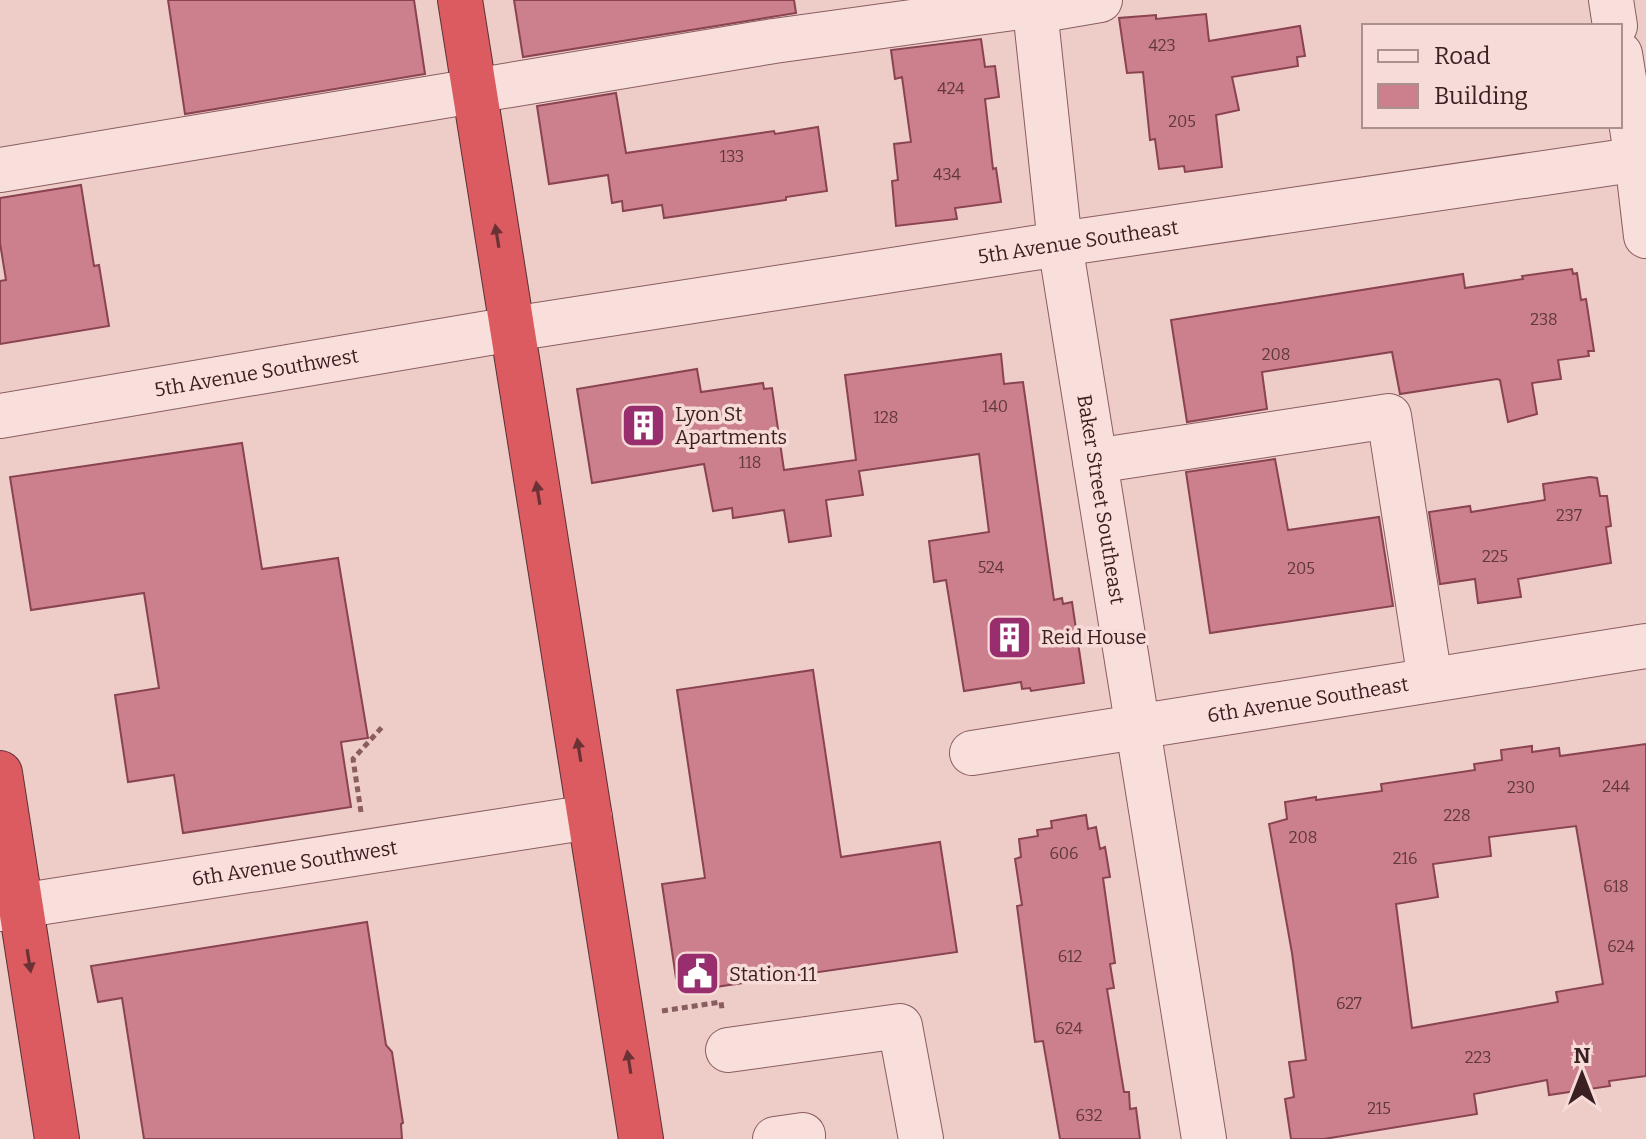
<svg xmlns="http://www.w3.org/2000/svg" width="1646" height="1139" font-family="Bitter,serif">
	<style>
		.building { fill: #cc7f8d; stroke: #894351; stroke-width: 2; fill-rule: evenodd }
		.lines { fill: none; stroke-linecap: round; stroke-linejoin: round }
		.minor-casing { stroke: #8a5d60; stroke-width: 46 }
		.highway-casing { stroke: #593136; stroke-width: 46 }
		.path { stroke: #8a5d60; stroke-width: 5; stroke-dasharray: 6 4; stroke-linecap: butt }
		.minor { stroke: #f9dfdc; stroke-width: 44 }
		.highway { stroke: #db5b60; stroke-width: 44 }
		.oneway { fill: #6b3235 }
		.labels { text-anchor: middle; stroke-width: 7; stroke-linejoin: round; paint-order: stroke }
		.number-label { font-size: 16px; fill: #5f383e }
		.street-label { font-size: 20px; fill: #3b2023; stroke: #f6dbd8 }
		.poi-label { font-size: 20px; fill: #3b2023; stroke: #f6dbd8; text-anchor: start }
	</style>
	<rect width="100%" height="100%" fill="#eeccc8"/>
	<path class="building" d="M168,0H414L425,74L185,114Z
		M514,0H794L796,13L523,57Z
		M1206,14L1209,41L1300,26L1305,56L1297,57L1298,66L1232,77L1239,110L1216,115L1222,167L1185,172L1184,166L1159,169L1155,139L1150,140L1143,72L1127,73L1119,18L1156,15V19Z
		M981,39L985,67L995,66L999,97L985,99L993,169L996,168L1001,202L955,208L957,219L896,226L892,181L898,180L894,144L911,142L902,77L895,79L891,50Z
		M616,93L626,153L774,131L775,134L818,127L827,191L786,197V200L664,218L662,205L623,211L622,201L612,203L608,175L549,184L537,106Z
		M81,185L94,266L99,265L109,326L0,344V281L6,280L0,243V198Z
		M1572,269L1573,274L1577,273L1581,300L1586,299L1594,351H1588L1589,356L1558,360L1561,379L1532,383L1537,414L1508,422L1500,380L1497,379L1400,394L1392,352L1262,372L1267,409L1187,422L1171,320L1463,274L1465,288L1523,279L1522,276Z
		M1001,354L1004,384L1023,382L1054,600L1062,598L1063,604L1072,602L1084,683L1031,691L1030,688L1022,689L1021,682L964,691L946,580L934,582L929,541L989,532L979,454L859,471L863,495L826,500L831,536L789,542L784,510L733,518L732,508L713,511L704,464L592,483L577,389L697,369L701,392L763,383L764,389L772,388L784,470L856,460L845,375Z
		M242,443L262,569L338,558L368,738L341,742L351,807L183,833L174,775L128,782L115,695L159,688L144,593L31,610L10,477Z
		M1275,459L1288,530L1379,517L1393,606L1210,633L1186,472Z
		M1590,477L1597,478L1600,496H1607L1611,526L1606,527L1611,563L1518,579L1521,597L1478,603L1475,579L1440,584L1429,512L1470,506L1471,512L1545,500L1543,484Z
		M813,670L841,857L940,842L957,952L715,987L713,972L676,978L662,884L705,878L677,690Z
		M1646,744V1076L1609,1081L1610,1086L1549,1095L1547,1080L1474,1094L1477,1114L1324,1139H1291L1285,1099L1294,1097L1289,1062L1306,1060L1292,953L1269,824L1287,819L1285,802L1316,797V800L1382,791L1381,784L1475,770L1474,764L1502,760L1501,750L1532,746V752L1559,748L1560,756ZM1576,826L1603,984L1556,992L1558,1002L1412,1028L1396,904L1438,897L1433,864L1491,856L1489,837Z
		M1086,815L1088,829L1096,827L1100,849L1105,847L1110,877L1103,878L1115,963L1110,964L1114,988L1107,989L1124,1092H1129L1130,1109L1136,1108L1140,1139H1060L1043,1041L1035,1042L1017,906L1022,905L1015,859L1021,857L1019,839L1038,836L1037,830L1052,828L1051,821Z
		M367,922L386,1045L392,1052L403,1123L401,1124L402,1139H144L122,998L98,1002L91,966Z"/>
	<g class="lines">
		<defs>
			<g id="minor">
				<path id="s1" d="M1034,0L1060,244L1204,1139"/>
				<path d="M1611,0L1615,26"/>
				<path d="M1036,11L1100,0"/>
				<path d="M1620,54L1637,159L1646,236"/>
				<path d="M0,170L774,41L1035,5"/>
				<path id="s2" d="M0,416L512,329L1060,244L1646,158"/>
				<path d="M1095,461L1389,416L1430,680"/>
				<path id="s3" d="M972,753L1646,646"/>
				<path id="s4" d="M0,909L590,817"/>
				<path d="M728,1050L900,1026L921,1139"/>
				<path d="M775,1139L803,1135V1139"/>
			</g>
			<path id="highway" d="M460,0L641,1139
				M0,773L57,1139"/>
		</defs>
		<use href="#minor" class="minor-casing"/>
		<use href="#highway" class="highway-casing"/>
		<path class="path" d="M361,812L353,759L384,725
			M662,1011L721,1002L722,1009"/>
		<use href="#minor" class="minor"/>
		<use href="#highway" class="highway"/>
	</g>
	<defs><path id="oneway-solid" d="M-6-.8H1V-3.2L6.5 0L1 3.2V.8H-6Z" transform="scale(2)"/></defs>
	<g class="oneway">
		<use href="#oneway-solid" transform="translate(497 236) rotate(-99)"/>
		<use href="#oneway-solid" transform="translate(538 493) rotate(-99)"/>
		<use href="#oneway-solid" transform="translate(579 750) rotate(-99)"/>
		<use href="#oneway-solid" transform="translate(29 961) rotate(81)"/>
		<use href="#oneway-solid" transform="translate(629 1062) rotate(-99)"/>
	</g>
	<defs>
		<symbol id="building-square" viewBox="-11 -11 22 22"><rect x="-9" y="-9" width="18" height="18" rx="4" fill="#992e6e" stroke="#f6dbd8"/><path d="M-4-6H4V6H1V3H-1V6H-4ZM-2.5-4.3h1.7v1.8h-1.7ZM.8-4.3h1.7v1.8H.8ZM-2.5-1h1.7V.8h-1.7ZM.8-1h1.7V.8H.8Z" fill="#fff"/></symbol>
		<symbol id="civic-square" viewBox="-11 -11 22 22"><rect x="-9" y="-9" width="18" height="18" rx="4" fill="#992e6e" stroke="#f6dbd8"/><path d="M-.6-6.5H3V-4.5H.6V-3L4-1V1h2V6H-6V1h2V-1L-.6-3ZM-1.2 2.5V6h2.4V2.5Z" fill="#fff"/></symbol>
	</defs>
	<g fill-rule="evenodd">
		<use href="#building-square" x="618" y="400" width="51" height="51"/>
		<use href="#building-square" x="984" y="612" width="51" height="51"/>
		<use href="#civic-square" x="672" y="948" width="51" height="51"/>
	</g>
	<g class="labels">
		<g class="number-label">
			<text x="1162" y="51">423</text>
			<text x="951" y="94">424</text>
			<text x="1182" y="127">205</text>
			<text x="732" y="162">133</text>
			<text x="947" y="180">434</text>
			<text x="1544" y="325">238</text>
			<text x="1276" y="360">208</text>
			<text x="995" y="412">140</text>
			<text x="886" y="423">128</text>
			<text x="750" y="468">118</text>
			<text x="1569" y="521">237</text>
			<text x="1495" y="562">225</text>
			<text x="991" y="573">524</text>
			<text x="1301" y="574">205</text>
			<text x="1616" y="792">244</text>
			<text x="1521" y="793">230</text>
			<text x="1457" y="821">228</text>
			<text x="1303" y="843">208</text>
			<text x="1064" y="859">606</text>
			<text x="1405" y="864">216</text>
			<text x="1616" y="892">618</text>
			<text x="1621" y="952">624</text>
			<text x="1070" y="962">612</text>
			<text x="1349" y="1009">627</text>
			<text x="1069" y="1034">624</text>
			<text x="1478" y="1063">223</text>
			<text x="1379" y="1114">215</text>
			<text x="1089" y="1121">632</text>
		</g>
		<g class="street-label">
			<text dy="7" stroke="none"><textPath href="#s2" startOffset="1092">5th Avenue Southeast</textPath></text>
			<text dy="7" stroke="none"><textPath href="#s2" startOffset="260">5th Avenue Southwest</textPath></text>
			<text dy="7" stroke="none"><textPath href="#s1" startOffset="504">Baker Street Southeast</textPath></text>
			<text dy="7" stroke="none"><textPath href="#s3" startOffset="340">6th Avenue Southeast</textPath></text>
			<text dy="7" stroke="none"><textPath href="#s4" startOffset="298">6th Avenue Southwest</textPath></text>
		</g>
		<g class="poi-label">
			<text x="675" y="421">Lyon St<tspan x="675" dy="23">Apartments</tspan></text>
			<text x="1041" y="644">Reid House</text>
			<text x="729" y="981">Station 11</text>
		</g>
	</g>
	<rect x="1362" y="24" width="260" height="104" fill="#f6dbd8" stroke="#ab9090" stroke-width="2"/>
	<rect x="1378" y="50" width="40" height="12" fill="#f9dfdc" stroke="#ab9090" stroke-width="2"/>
	<text x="1434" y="64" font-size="24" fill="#3b2023">Road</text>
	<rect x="1378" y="84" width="40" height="24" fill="#cc7f8d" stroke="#ab9090" stroke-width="2"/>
	<text x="1434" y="104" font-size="24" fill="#3b2023">Building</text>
	<g transform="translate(1582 1075)" stroke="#f6dbd8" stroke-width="6" paint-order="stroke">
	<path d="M0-6L14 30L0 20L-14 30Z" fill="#3b2023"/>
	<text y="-12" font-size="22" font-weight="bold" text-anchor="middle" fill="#3b2023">N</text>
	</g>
</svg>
